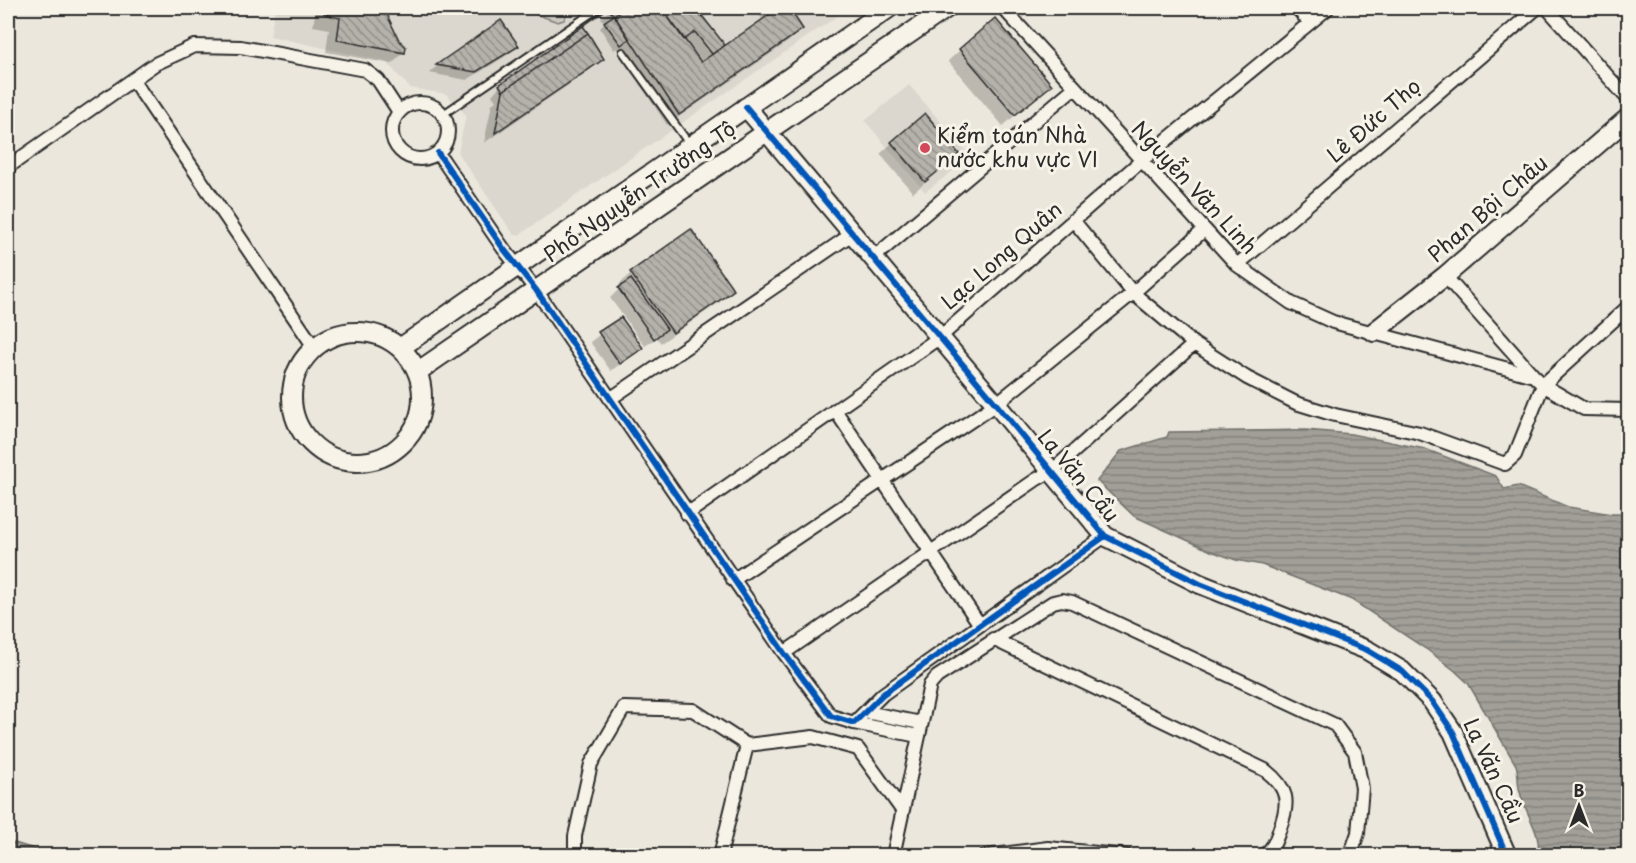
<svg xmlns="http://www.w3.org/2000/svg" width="1636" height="863" font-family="'Playpen Sans',sans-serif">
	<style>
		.built { fill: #dbd7ce }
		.grass { fill: url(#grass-dots); stroke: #7b7a75; stroke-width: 1.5 }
		.water { fill: url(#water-rules); stroke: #72716c; stroke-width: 1.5 }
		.shadow { fill: #0003; fill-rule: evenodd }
		.building { fill: url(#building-back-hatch); stroke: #2b2b2b; stroke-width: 1.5 }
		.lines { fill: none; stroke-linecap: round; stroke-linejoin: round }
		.lane-casing { stroke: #2b2b2b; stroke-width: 10 }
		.street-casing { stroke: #2b2b2b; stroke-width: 16 }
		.secondary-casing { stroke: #2b2b2b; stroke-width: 22 }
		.lane { stroke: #f7f3e8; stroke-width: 6 }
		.street { stroke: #f7f3e8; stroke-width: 12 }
		.secondary { stroke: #f7f3e8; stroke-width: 18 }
		.cycleway-casing { stroke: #f7f3e8; stroke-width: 10 }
		.cycleway { stroke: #0057b8; stroke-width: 6 }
		.poi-dot { fill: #d1495b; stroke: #f7f3e8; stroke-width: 2 }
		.labels { text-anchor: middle; stroke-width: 6; stroke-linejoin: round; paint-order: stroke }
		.street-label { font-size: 21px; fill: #2b2b2b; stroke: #f7f3e8 }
		.poi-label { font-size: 21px; fill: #2b2b2b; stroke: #f7f3e8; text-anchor: start }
	</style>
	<defs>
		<pattern id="grass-dots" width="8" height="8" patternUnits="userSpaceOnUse" patternTransform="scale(1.5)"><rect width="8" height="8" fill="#cbc8bf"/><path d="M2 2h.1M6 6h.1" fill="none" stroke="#aeaca4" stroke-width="1.8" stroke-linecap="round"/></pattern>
		<pattern id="water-rules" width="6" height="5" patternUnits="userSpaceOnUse" patternTransform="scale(1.5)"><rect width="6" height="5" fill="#a29f98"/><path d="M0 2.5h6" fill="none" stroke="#84827c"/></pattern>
		<pattern id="building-back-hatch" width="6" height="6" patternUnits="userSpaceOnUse" patternTransform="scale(1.5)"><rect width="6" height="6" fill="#b5b2ab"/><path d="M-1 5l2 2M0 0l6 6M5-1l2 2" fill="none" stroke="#93918b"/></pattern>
	</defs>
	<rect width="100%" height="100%" fill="#ebe7dd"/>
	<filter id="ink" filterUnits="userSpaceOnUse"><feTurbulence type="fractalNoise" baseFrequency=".0167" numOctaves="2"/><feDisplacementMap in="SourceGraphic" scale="12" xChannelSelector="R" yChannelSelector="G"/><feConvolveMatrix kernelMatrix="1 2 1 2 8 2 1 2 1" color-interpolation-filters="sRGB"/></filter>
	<g filter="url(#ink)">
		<path class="built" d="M275,8H518L558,22L564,20L569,8H849L519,235H514L458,153L466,115L446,94L410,88L386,62L270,36Z
			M909,85L971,157L925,192L865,121Z"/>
		<path class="grass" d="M518,8H569L564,20L558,22Z"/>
		<path class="water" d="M1306,430L1351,434L1425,449L1496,476L1504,489L1518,486L1568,507L1612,514H1628V855H1538C1542,833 1525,813 1520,792C1517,783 1519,774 1516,765L1468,683L1454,670L1426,649L1352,600L1262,565L1236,560L1211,551L1134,516L1097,481L1121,451L1167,437L1169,432Z
			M8,841L54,855H8Z"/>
		<path class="shadow" d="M316,8H385L388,20L404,52L392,64L326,52L329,29L313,26Z
			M589,8H601L582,27L602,59L590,70L484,143L492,104L496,101L492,95L500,86L564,41L562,38L567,32L588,17Z
			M612,8H694L723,45L718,50L719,51L763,20L754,8H787L801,29L789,41L667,125L616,48L614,50L600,28L605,23L601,18ZM691,47L703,62L700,64L689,49Z
			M1184,8H1199L1190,15Z
			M500,22L517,46L509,54L467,80L429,73L437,66Z
			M960,50L1050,85L1003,126L948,61Z
			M892,143L945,165L913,193L880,154Z
			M631,273L732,290L720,302L661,343L657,338L645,346L610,298L621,287L619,285Z
			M620,319L641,348L611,371L590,342Z"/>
		<path class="building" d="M325,8H386L389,19L399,40L406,47L405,53L337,40L340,18L324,14Z
			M593,8H602L604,11L569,36L566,31L593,12Z
			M610,8H625L614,15L608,9Z
			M625,8H676L666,14L701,62L779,8H789L803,29L679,115L614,15Z
			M676,8H696L725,45L712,54L695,32L684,40L666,14Z
			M614,15L629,39L621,45L604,22Z
			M995,18L1052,85L1015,115L959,49Z
			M501,20L519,46L476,72L436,65Z
			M583,26L588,33L503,91L499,85Z
			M588,33L604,59L495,133L503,91Z
			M925,113L959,154L925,182L891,142Z
			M691,229L734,290L673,333L630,272Z
			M631,279L667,329L654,339L618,288Z
			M621,317L643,348L620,364L598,332Z"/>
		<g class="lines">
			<defs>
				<path id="lane" d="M623,52L690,145
					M442,115L599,8"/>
				<path id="street" d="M1003,8L1237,265L1291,303L1333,322L1534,376L1543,385L1584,409L1628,410
					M1297,8L1310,23
					M1547,8L1628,99
					M133,80L314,347
					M392 131a28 28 0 1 1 56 0a28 28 0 1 1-56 0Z
					M438,153L503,248L536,290L784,653L831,716L854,723L883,694L1105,536
					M8,167L155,64L194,46L241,47L365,70L378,80L399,112
					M1073,220L1133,293L1194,344L1247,378L1296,403L1335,415L1420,433L1505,464L1515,455L1543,385L1628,307
					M873,258L1075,87
					M1237,265L1537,8
					M1445,276L1533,375
					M610,399L852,234
					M835,410L980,625
					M687,514L940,337L1141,161L1328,8
					M733,580L996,404L1133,293L1204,230
					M993,639L1265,770C1288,788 1290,801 1280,828C1276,840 1274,848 1263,856
					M784,653L1037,479L1052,471L1194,344
					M866,712L921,723
					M854,723L918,736
					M575,856V836L591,764L624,708L693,710L747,745L813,737L858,749L902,810
					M720,856L747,745
					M893,856L930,685L937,677L1053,602L1062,600L1072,602L1335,725L1355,752L1362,788L1358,833L1350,856
					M986,856L1048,848L1127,856"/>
				<path id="secondary" d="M746,107L996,404L1105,536L1200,584L1367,650L1402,671L1432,701L1453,732L1507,856
					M1374,332L1445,276L1628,118
					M292 397a65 65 0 1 1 130 0a65 65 0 1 1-130 0Z
					M400,348L889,8
					M417,372L947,8"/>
			</defs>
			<use href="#lane" class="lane-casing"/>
			<use href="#street" class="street-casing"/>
			<use href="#secondary" class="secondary-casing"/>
			<use href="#lane" class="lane"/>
			<use href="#street" class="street"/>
			<use href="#secondary" class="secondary"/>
			<defs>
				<path id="cycleway" d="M746,107L996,404L1105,536L1200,584L1367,650L1402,671L1432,701L1453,732L1507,856
					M438,153L503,248L536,290L784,653L831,716L854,723L883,694L1105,536"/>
			</defs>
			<use href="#cycleway" class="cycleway-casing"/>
			<use href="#cycleway" class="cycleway"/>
		</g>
	</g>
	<circle class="poi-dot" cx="925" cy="148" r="6"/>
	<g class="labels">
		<g class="street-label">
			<text transform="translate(1374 121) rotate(-41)" y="7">Lê Đức Thọ</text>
			<text transform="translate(1194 188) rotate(47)" y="7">Nguyễn Văn Linh</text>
			<text transform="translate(640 192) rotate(-35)" y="7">Phố Nguyễn Trường Tộ</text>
			<text transform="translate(1488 209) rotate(-41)" y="7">Phan Bội Châu</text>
			<text transform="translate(1002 256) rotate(-41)" y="7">Lạc Long Quân</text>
			<text transform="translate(1078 476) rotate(50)" y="7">La Văn Cầu</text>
			<text transform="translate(1493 771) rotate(65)" y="7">La Văn Cầu</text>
		</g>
		<g class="poi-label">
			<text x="937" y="143">Kiểm toán Nhà<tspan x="937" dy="24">nước khu vực VI</tspan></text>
		</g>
	</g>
	<rect width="1636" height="863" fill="none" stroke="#f7f3e8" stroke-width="30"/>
	<rect x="15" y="15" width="1606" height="833" fill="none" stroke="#2b2b2b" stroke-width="2" filter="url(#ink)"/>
	<g transform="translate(1579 806)" stroke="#f7f3e8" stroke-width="4.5" paint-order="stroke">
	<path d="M0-4.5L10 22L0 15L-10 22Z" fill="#2b2b2b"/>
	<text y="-9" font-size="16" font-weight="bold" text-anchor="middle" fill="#2b2b2b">B</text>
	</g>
</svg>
